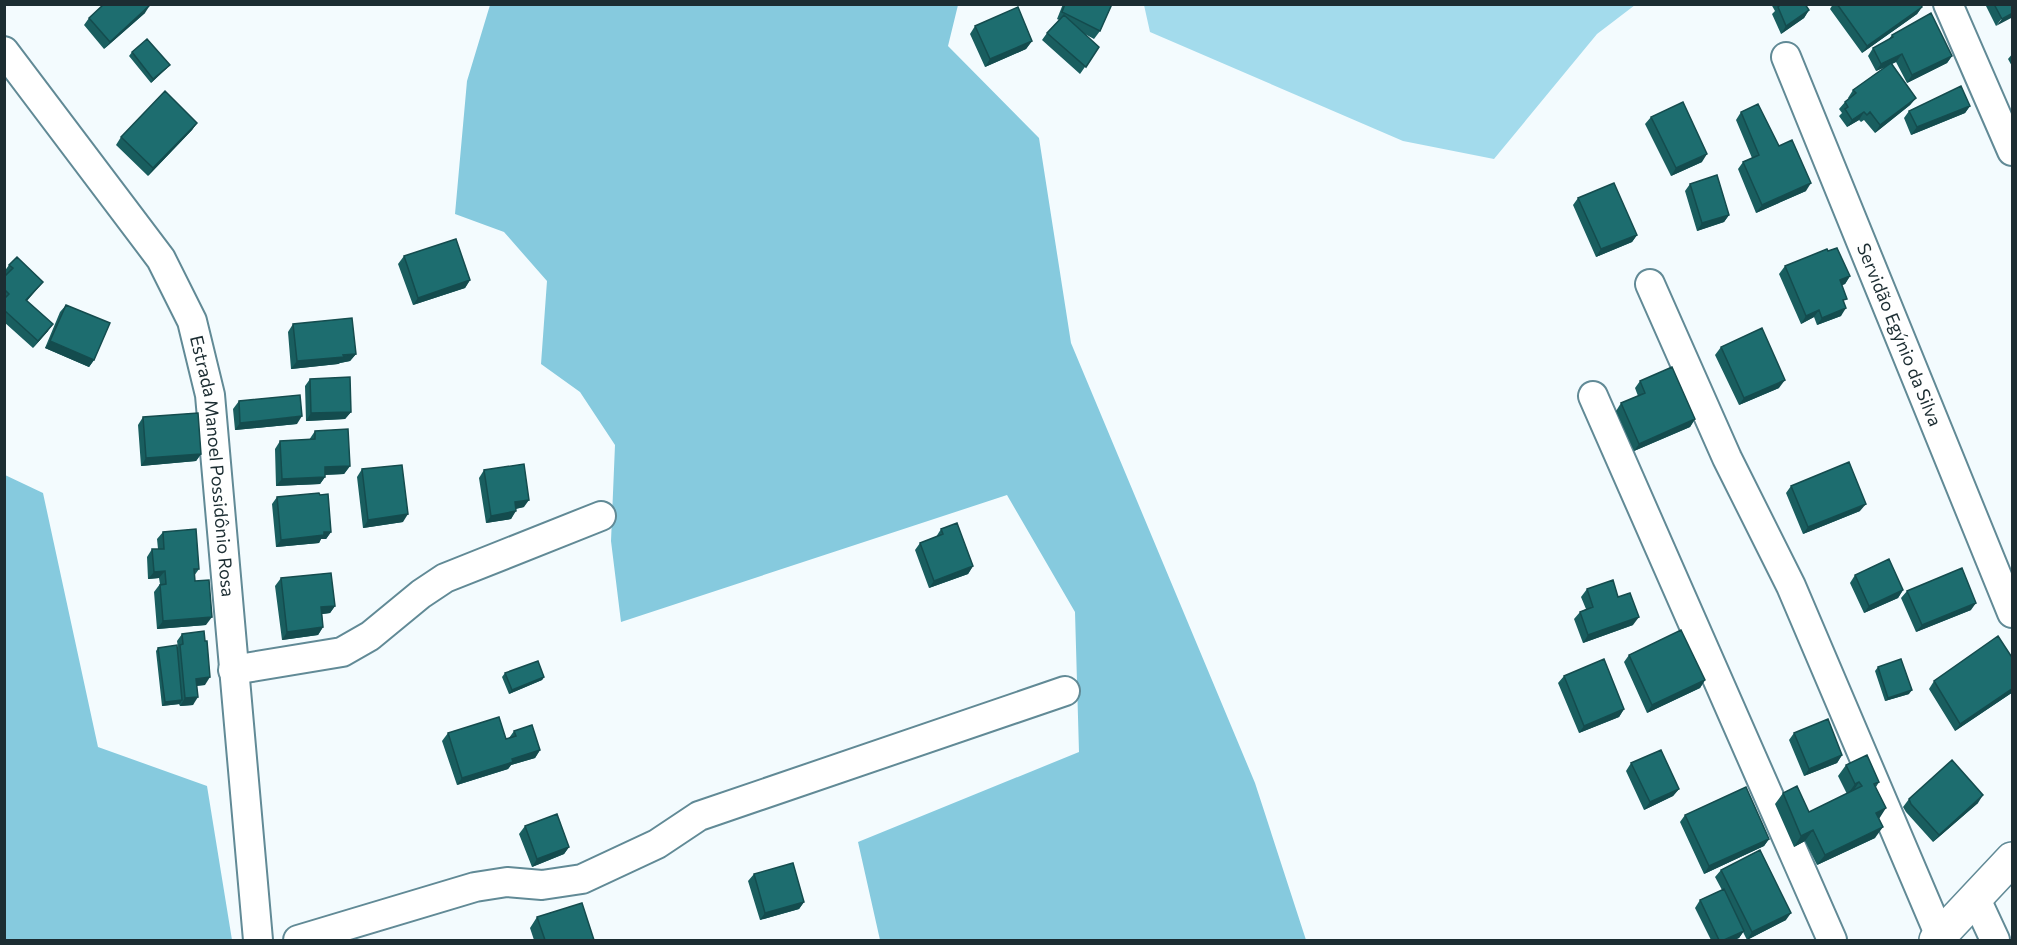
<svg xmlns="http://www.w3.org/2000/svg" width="2017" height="945" font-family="Commissioner,sans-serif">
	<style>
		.green { fill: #a3dbec }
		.forest { fill: #86cade }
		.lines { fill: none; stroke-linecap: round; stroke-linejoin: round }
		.minor-casing { stroke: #618a96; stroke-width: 32 }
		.tertiary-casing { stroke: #618a96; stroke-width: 36 }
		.minor { stroke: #fff; stroke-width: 28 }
		.tertiary { stroke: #fff; stroke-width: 33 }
		.wall { fill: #195e5f }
		.shaded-wall { fill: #144c4e }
		.building { fill: #1d6d6f; stroke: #144c4e; stroke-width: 1.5 }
		.labels { text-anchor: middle; stroke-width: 6; stroke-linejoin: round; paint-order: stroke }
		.street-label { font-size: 18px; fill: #1c2d32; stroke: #fff }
	</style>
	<rect width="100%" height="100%" fill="#f3fbfe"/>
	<path class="green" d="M1144,5V4L1635,5L1597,34L1494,159L1403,141L1150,32Z"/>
	<path class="forest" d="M490,5H958L948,46L1039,138L1071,343L1255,783L1306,940H880L858,842L1079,752L1075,612L1007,495L621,622L611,541L615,445L580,392L541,364L547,281L504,232L455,214L467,81Z
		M5,475L43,493L98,747L207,786L232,940H5Z"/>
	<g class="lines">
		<defs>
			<g id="minor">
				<path d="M1948,4L2012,151"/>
				<path id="s1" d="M4,51L161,259L192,321L210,395L258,940"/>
				<path id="s2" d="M1786,57L2012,613"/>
				<path d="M1650,284L1727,458L1791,586L1940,936"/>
				<path d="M1593,396L1832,940"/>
				<path d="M233,670L342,652L370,636L421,594L445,578L601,516"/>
				<path d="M1975,897L1995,940"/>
				<path d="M298,940L475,887L507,882L542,885L582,879L657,844L699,816L1065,691"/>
			</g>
			<path id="tertiary" d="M1936,940L2012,859"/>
		</defs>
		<use href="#minor" class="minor-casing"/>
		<use href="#tertiary" class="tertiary-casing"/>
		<use href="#minor" class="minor"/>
		<use href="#tertiary" class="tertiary"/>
	</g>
	<path class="wall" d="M1063,4H1112L1100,31L1094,39L1083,33L1099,47L1080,74L1042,40L1047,33L1059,20L1057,19Z
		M1771,4H1805L1809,10L1804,18L1781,34L1772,14L1775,11Z
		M1833,4H1921L1922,7L1917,14L1862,53L1830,9Z
		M1985,4H2013L1996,26Z
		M145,13L104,49L84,25L89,18Z
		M975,26L1032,41L1026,49L985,67L970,34Z
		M1892,35L1952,56L1947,63L1907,83L1896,62L1892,64L1916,98L1910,105L1875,133L1864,120L1861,122L1859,120L1847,127L1839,116L1842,113L1839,109L1845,102L1849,99L1848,98L1853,90L1888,66L1876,71L1868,56L1873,48L1888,40Z
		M132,52L167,68L151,83L129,56Z
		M2013,53V68L2008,59Z
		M1970,106L1965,113L1911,135L1904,118L1909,111Z
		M1741,112L1779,146L1806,191L1756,213L1738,169L1743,162L1752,158L1736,120Z
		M1651,117L1702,162L1671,176L1645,124Z
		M197,123L192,130L148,176L116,145L121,137Z
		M1690,184L1729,215L1724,222L1697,231L1685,191Z
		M1578,198L1637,235L1632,242L1596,257L1573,205Z
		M404,256L470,280L465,288L413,305L398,264Z
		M9,265L43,282L37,289L27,301L48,331L33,348L4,322V277L7,275L4,272Z
		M1785,266L1850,276L1845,284L1842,285L1844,303L1841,316L1817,325L1814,317L1801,324L1779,274Z
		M66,305L94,360L89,367L45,348L60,312Z
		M293,324L356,354L350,361L340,363L338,364L291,369L288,332Z
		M1721,347L1779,388L1739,405L1715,355Z
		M310,379L351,412L345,419L306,421L305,386Z
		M1640,381L1695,419L1690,427L1634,451L1616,411L1621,403L1638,396L1635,388Z
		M239,401L297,424L235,430L233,409Z
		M143,417L201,454L196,461L141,466L138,425Z
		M315,431L350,466L344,474L325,475V477L320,484L276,486L275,449L280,441L309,440Z
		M362,469L403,522L363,528L357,477Z
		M484,470L524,507L516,509L511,519L486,523L479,478Z
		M1791,486L1860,511L1803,534L1786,493Z
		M277,497L331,532L326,539H321L319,543L276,547L272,504Z
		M941,529L973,566L968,574L929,588L915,550L920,543L936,537Z
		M163,532L199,569L194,576L195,581L206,625L157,629L154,592L160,584L159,578L148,579L147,557L152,549H158L157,539Z
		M1855,575L1903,590L1898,598L1864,613L1850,583Z
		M281,578L335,606L330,613L322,614L323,627L318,635L282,640L275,586Z
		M1587,589L1618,597L1633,625L1583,643L1574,619L1580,612L1586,609L1581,597Z
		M1907,591L1971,610L1916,632L1901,598Z
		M182,634L205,685L197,686L193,705L180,706L179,704L162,706L156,651L158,648H178L177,641Z
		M1629,655L1705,680L1700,688L1647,713L1624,662Z
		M2013,659V692L1955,731L1929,689L1934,681Z
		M1878,667L1909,694L1885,701L1875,671Z
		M505,673L544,677L542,680L509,694L502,677Z
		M1564,676L1624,709L1619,717L1579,733L1558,683Z
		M514,731L540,750L535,758L511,765L508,769L457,785L442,741L448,733L506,739L509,738Z
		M1794,733L1842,755L1837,763L1804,776L1789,740Z
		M1631,763L1679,789L1673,796L1644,810L1626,771Z
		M1846,765L1879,782L1876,787L1879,819L1875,838L1817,865L1805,841L1794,847L1775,804L1783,793L1809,812L1847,794L1838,776Z
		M1909,799L1978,803L1933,842L1906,812L1903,807Z
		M1685,815L1769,839L1764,846L1704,874L1680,822Z
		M525,826L569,847L564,854L532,867L519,834Z
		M1721,870L1786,920L1747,940L1743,932L1739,938L1734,940H1711L1695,908L1700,900L1722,890L1715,877Z
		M754,874L804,902L799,909L760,920L748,881Z
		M537,917L594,940H534L530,928Z"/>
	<path class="shaded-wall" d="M150,5L145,13L104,49L110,42Z
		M1922,7L1917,14L1862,53L1867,46Z
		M1809,10L1804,18L1781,34L1786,26Z
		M2013,13V17L1996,26L2002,19Z
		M1032,41L1026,49L985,67L990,59Z
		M1902,54L1896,62L1876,71L1881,64Z
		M1952,56L1947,63L1907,83L1912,75Z
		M170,65L167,68L151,83L153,79Z
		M1916,98L1910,105L1875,133L1880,125Z
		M1970,106L1965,113L1911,135L1917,127Z
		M1864,112L1859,120L1847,127L1852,120Z
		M197,123L192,130L148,176L153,168Z
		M1707,154L1702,162L1671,176L1676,168Z
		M1811,183L1806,191L1756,213L1762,205Z
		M1729,215L1724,222L1697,231L1702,223Z
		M1637,235L1632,242L1596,257L1601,249Z
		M1850,276L1845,284L1835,288L1840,280Z
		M470,280L465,288L413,305L418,298Z
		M43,282L37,289L21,307L26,300Z
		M1846,308L1841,316L1817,325L1822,318Z
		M1819,310L1814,317L1801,324L1806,316Z
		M53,324L48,331L33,348L38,341Z
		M50,341L94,360L89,367L45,348Z
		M356,354L350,361L340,363L338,364L291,369L297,361Z
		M1785,380L1779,388L1739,405L1744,398Z
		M351,412L345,419L306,421L311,413Z
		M302,416L297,424L235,430L240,423Z
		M1695,419L1690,427L1634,451L1639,444Z
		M201,454L196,461L141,466L146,458Z
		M350,466L344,474L320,475L325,467Z
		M325,477L320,484L276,486L282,479Z
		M529,500L524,507L509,510L515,502Z
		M1866,504L1860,511L1803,534L1808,527Z
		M516,511L511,519L486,523L491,516Z
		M408,514L403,522L363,528L368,520Z
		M324,532H331L326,539H321L319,543L276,547L281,540Z
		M973,566L968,574L929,588L934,581Z
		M165,571L159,578L148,579L154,572Z
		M1903,590L1898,598L1864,613L1869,606Z
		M1976,603L1971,610L1916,632L1922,625Z
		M335,606L330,613L315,615L321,607Z
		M212,617L206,625L157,629L163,621Z
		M1639,617L1633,625L1583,643L1588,635Z
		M323,627L318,635L282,640L287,632Z
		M210,677L205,685L191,686L196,679Z
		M544,677L542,680L509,694L512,690Z
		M1705,680L1700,688L1647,713L1652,705Z
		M2013,688V692L1955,731L1960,724Z
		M1912,690L1909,694L1885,701L1888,698Z
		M198,697L193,705L180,706L185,698Z
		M182,700L180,704L162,706L165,702Z
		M1624,709L1619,717L1579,733L1584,726Z
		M540,750L535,758L511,765L508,769L457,785L462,778L512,759Z
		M1842,755L1837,763L1804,776L1809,769Z
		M1859,782L1852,793L1847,795L1855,784Z
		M1679,789L1673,796L1644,810L1650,802Z
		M1983,795L1978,803L1933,842L1939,835Z
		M1886,808L1879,819L1876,813Z
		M1883,827L1875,838L1817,865L1825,855Z
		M1813,830L1805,841L1794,847L1801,836Z
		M1769,839L1764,846L1704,874L1709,866Z
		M569,847L564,854L532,867L537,859Z
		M804,902L799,909L760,920L765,913Z
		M1791,913L1786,920L1747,940L1752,932Z
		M1744,931L1739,938L1734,940H1724Z"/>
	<path class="building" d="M104,4H150V5L110,42L89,18Z
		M1065,4H1112L1100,31L1062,12Z
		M1781,4H1805L1809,10L1786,26L1778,7Z
		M1837,4H1921L1922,7L1867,46Z
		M1994,4H2013V13L2002,19Z
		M1018,7L1032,41L990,59L975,26Z
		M1931,13L1952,56L1912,75L1902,54L1881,64L1873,48L1893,37L1892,35Z
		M1064,15L1099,47L1086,67L1047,33Z
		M147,39L170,65L153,79L132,52Z
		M1891,63L1916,98L1880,125L1870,112L1867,115L1864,112L1852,120L1845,109L1848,107L1845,102L1856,93L1853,90Z
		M1961,86L1970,106L1917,127L1909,111Z
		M165,91L197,123L153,168L121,137Z
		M1683,102L1707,154L1676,168L1651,117Z
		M1758,104L1779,146L1792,140L1811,183L1762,205L1743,162L1759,155L1741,112Z
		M1717,175L1729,215L1702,223L1690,184Z
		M1614,183L1637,235L1601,249L1578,198Z
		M456,239L470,280L418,298L404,256Z
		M1837,248L1850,276L1840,280L1847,299L1843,300L1846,308L1822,318L1819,310L1806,316L1785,266L1827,249L1828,251Z
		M17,257L43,282L26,300L53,324L38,341L4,310V299L9,294L4,289V277L13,268L9,265Z
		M66,305L110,323L94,360L50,341Z
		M352,318L356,354L343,355L344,357L297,361L293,324Z
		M1762,328L1785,380L1744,398L1721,347Z
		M1672,367L1695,419L1639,444L1621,403L1645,393L1640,381Z
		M350,377L351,412L311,413L310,379Z
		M300,395L302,416L240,423L239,401Z
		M198,413L201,454L146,458L143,417Z
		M348,429L350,466L325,467V477L282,479L280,441L315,439V431Z
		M1849,462L1866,504L1808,527L1791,486Z
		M524,464L529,500L515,502L516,511L491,516L484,470Z
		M402,465L408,514L368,520L362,469Z
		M319,493L320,495L328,494L331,532H324V535L281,540L277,497Z
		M957,523L973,566L934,581L920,543L943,534L941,529Z
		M196,529L199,569H194L195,581L209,580L212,617L163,621L160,585L166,584L165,571L154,572L152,549H164L163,532Z
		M1889,559L1903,590L1869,606L1855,575Z
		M1962,568L1976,603L1922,625L1907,591Z
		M331,573L335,606L321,607L323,627L287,632L281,578Z
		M1613,580L1618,597L1630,593L1639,617L1588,635L1580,612L1593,607L1587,589Z
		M1681,630L1705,680L1652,705L1629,655Z
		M204,631L205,641H207L210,677L196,679L198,697L185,698L180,645L183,644L182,634Z
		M1998,636L2013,659V688L1960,724L1934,681Z
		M177,645L182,700L165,702L158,648Z
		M1604,659L1624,709L1584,726L1564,676Z
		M1901,659L1912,690L1888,698L1878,667Z
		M538,661L544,677L512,690L505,673Z
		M499,717L506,739L516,736L514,731L532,725L540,750L512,759L513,762L462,778L448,733Z
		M1828,719L1842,755L1809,769L1794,733Z
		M1661,750L1679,789L1650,802L1631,763Z
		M1867,755L1879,782L1874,784L1886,808L1876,813L1883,827L1825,855L1813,830L1801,836L1783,793L1797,786L1809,812L1862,786L1859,782L1855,784L1846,765Z
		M1952,760L1983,795L1939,835L1911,804L1909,799Z
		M1746,787L1769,839L1709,866L1685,815Z
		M557,814L569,847L537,859L525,826Z
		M1760,850L1791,913L1752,932L1721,870Z
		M793,863L804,902L765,913L754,874Z
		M1724,889L1744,931L1724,940H1719L1700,900Z
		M582,903L594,940H545L537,917Z"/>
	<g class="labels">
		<g class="street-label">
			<text dy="6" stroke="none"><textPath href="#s2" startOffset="300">Servidão Egýnio da Silva</textPath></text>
			<text dy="6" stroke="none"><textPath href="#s1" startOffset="477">Estrada Manoel Possidônio Rosa</textPath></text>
		</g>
	</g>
	<rect width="2017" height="945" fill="none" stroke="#1c2d32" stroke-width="12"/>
</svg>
